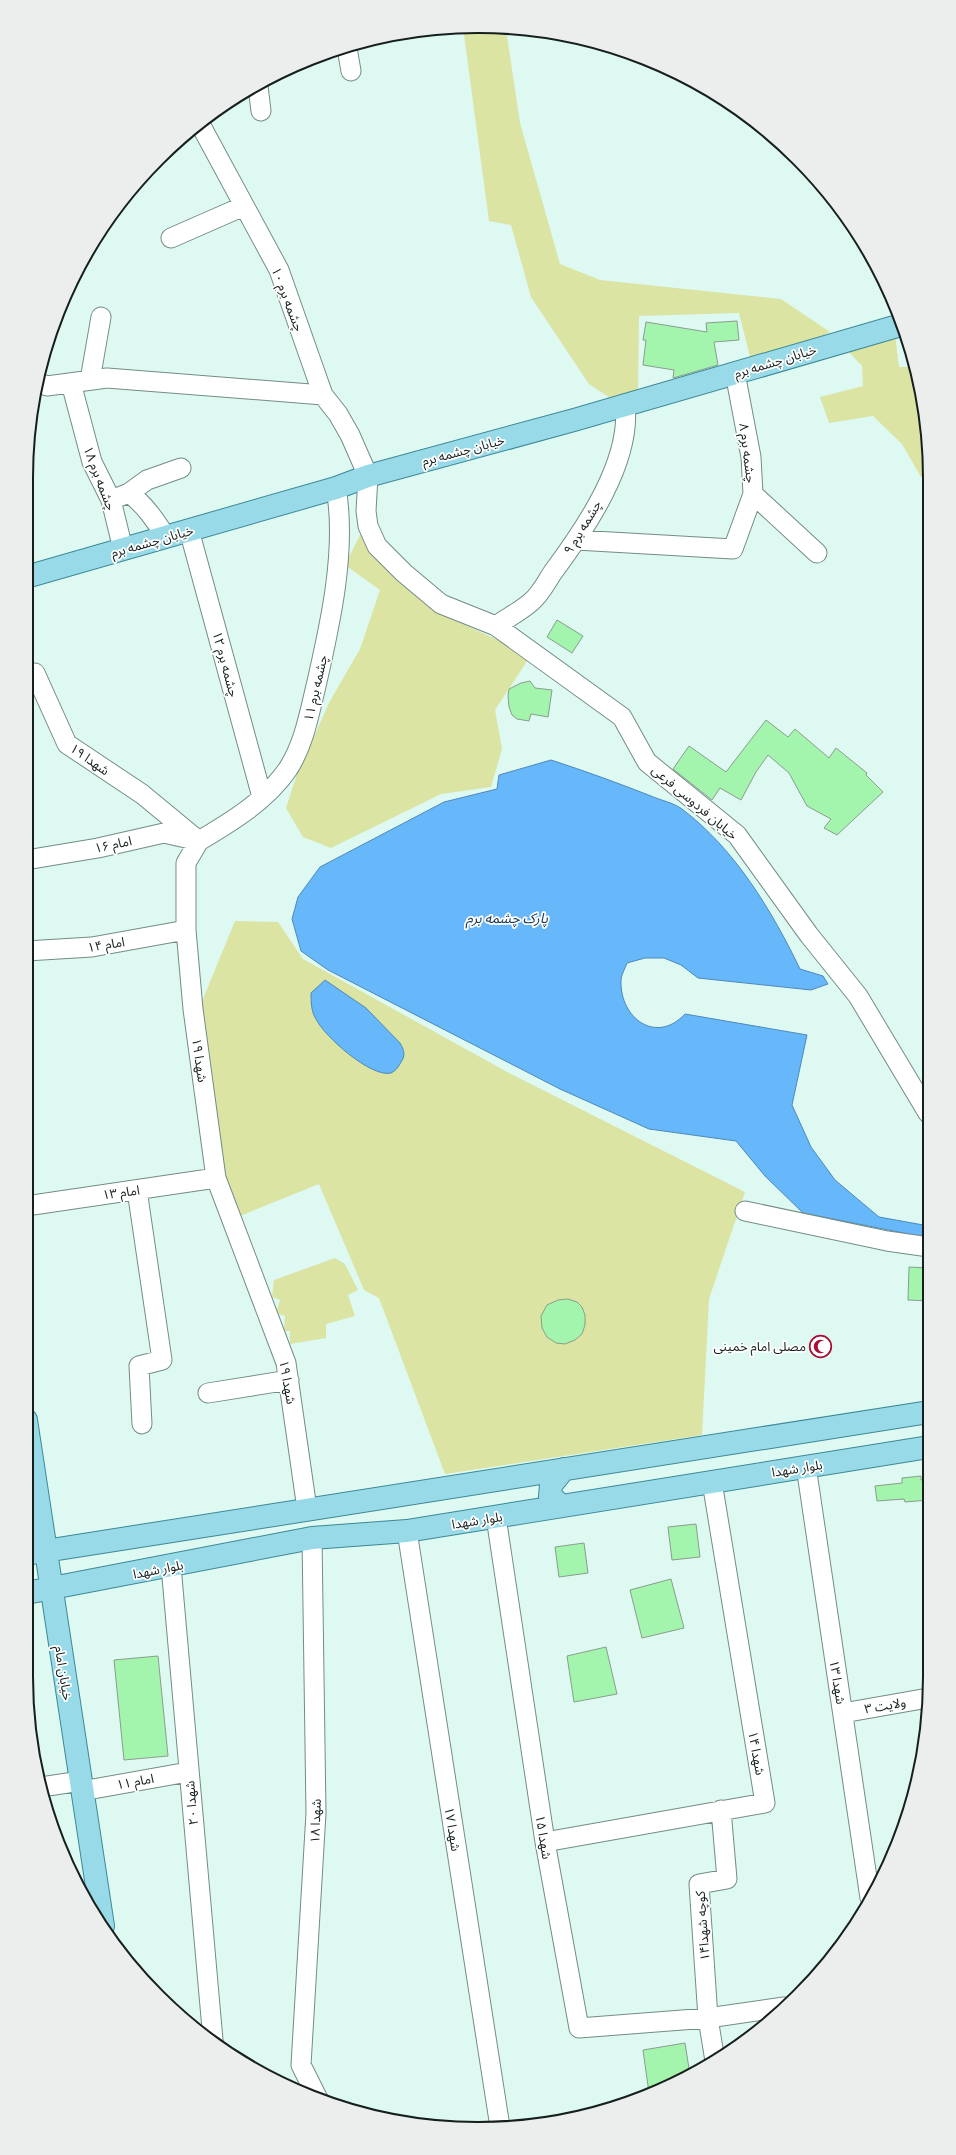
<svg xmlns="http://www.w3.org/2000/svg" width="956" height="2155" font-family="'Exo 2','Noto Sans Arabic',sans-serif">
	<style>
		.green { fill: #dbe4a3 }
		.water { fill: #67b7fb; stroke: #4e89b8 }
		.building { fill: #a3f5ad; stroke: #8b9d8d }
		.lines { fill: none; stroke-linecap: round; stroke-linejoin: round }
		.minor-casing { stroke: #738c87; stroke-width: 21 }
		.major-casing { stroke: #3d8896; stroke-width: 24 }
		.minor { stroke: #fff; stroke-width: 19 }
		.major { stroke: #98dae7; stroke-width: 22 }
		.labels { text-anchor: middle; stroke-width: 3.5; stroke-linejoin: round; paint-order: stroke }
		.street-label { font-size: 13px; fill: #151f1d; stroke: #fff }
		.poi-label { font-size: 13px; fill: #151f1d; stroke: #fff; text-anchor: end }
		.water-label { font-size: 14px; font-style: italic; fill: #143651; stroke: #fff }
		.rim { fill: none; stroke: #151f1d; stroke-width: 2 }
	</style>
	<rect width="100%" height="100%" fill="#ddf9f2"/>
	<path class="green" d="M478,26L506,29L520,123L560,264L600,280L781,299L830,332L807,344L751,361L739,313L639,316L638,392L613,400L589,384L531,297L511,225L489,221L463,27Z
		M895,334L899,367H912L926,419V475L921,477L902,444L873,416L829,423L820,397L863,386L862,366L846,349Z
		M363,529L387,567L452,619L531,655L495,710L502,749L491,787L441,794L331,848L303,837L286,808L297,774L330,701L360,649L380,590L345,565Z
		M235,921L278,922L303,959L509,1073L745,1192L709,1299L702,1435L445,1474L379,1298L364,1290L319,1184L240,1216L222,1172L201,1004Z
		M335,1258L345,1264L358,1290L348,1295L355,1316L326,1324V1338L290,1344V1331H284L285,1316L276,1313L280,1300L272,1297L274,1280Z"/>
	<path class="water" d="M551,760C585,771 618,783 651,796C660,800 674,803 682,809C735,849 772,911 800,969L823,976L828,984L811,990L698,978L681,965L664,958H645L627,963C625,969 621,975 621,981C620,1018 656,1045 685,1014L807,1035L792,1105L811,1147L835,1180L879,1217L929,1226V1238L803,1213L765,1176L736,1141L649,1129L560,1089L328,970L301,951L292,919L298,897L320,867L444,802L497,789L499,775Z
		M325,980L366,1008L400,1043C404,1050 406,1055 401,1062C399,1066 396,1071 391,1073C371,1078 324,1036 316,1019C311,1011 311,1002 311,993Z"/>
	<path class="building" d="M737,321L739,340L714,342L718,365L673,378L674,370L643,365L646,340H643L646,322L707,332L706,323Z
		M557,620L583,636L572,653L547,637Z
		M530,681L535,688L552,690L548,717L531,714L529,721L517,719L512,715L509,707L508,695L509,689L521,683Z
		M766,720L788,737L795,729L829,758L836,748L867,773L866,775L883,792L837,835L824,828L831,819L807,806L789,773L768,755L756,772L741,800L720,788L712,800L673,769L689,746L726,772Z
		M909,1267L929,1268V1301L908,1300Z
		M568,1299L577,1302L582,1307L585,1315V1325L582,1334L575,1340L565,1344L556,1343L547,1337L542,1328L541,1316L547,1305L558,1300Z
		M921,1476V1480L929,1478V1500L905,1502L904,1499L877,1501L875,1486L902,1483V1478Z
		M696,1524L700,1557L672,1560L668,1527Z
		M584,1543L588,1573L559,1577L555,1547Z
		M671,1579L684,1628L642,1638L630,1590Z
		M606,1647L617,1694L574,1702L567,1656Z
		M158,1656L168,1756L124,1760L114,1660Z
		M685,2043L690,2075L649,2093L643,2050Z"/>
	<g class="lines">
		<defs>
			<path id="minor" d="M347,48L351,71
				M258,86L261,111
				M200,124L279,270L323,395L338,414L350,435L368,476L366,511L368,526L377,546L404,573L441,604L496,626L622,717L647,762L737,835L809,935L858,996L928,1113
				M171,238L244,206
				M735,373L751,457L753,494L817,553
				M90,380L101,317
				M37,382L47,386L107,378L323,395
				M71,383L92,462L111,500L123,549
				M129,493L147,480L181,468
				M111,500L129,493C145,505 155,520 166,537
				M189,530L262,797
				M576,540L733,549L753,494
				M496,626C507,618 521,611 531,602C540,595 547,581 553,572C585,529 632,461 625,404
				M35,673L67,744L142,794L199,841L186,863V930L193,1009L216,1178L286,1363L307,1509
				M26,860L98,848L164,833L199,841C231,822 266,801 288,769C304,744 309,715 316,686C330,625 347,550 336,488
				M26,951L92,947L186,930
				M137,1190L162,1360L139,1366L142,1424
				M26,1206L216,1178
				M745,1211L887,1241L929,1247
				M208,1393L289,1380
				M806,1466L870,1898
				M496,1517L545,1842L579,2028L708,2018L784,2007
				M407,1531L500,2127
				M312,1538L316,1813L301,2065L318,2099
				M171,1566L213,2040
				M843,1713L928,1698
				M41,1787L81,1781
				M82,1791L188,1772
				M545,1842L765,1803L712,1482
				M715,2061L708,2018L699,1884L727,1879L721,1810"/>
			<path id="major" d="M26,577L336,488L368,476L574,420L901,325
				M26,1420L103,1926
				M562,1506L550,1496L551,1485L564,1469
				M26,1554L929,1412
				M26,1593L312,1538L407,1531L929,1447"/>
		</defs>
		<use href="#minor" class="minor-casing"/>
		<use href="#major" class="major-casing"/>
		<use href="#minor" class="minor"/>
		<use href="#major" class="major"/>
	</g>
	<defs>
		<symbol id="mosque-ring" viewBox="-11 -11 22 22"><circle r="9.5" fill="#fff" stroke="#a80f36" stroke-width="1.5"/><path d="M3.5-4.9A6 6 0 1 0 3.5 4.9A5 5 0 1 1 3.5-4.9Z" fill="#a80f36"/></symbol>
	</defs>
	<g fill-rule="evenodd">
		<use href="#mosque-ring" x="808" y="1334" width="25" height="25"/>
	</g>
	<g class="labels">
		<g class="street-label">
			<text transform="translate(288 299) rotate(69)" y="5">چشمه برم ۱۰</text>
			<text transform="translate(775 361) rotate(-17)" y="5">خیابان چشمه برم</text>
			<text transform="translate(463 450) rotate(-15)" y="5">خیابان چشمه برم</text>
			<text transform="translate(748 453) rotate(83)" y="5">چشمه برم ۸</text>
			<text transform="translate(100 478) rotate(69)" y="5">چشمه برم ۱۸</text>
			<text transform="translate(582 527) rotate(-59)" y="5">چشمه برم ۹</text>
			<text transform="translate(152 541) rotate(-16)" y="5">خیابان چشمه برم</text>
			<text transform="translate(226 664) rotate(75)" y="5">چشمه برم ۱۲</text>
			<text transform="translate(315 688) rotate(-77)" y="5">چشمه برم ۱۱</text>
			<text transform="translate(90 759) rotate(35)" y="5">شهدا ۱۹</text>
			<text transform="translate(695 802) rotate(40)" y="5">خیابان فردوسی فرعی</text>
			<text transform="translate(113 844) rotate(-12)" y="5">امام ۱۶</text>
			<text transform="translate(106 944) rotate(-9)" y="5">امام ۱۴</text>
			<text transform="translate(200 1060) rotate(82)" y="5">شهدا ۱۹</text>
			<text transform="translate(121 1192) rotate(-8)" y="5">امام ۱۳</text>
			<text transform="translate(288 1382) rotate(80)" y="5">شهدا ۱۹</text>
			<text transform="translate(797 1468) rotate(-9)" y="5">بلوار شهدا</text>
			<text transform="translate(477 1520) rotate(-9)" y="5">بلوار شهدا</text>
			<text transform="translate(158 1569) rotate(-11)" y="5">بلوار شهدا</text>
			<text transform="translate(64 1673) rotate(81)" y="5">خیابان امام</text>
			<text transform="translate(838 1682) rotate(81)" y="5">شهدا ۱۳</text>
			<text transform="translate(885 1705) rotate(-10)" y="5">ولایت ۳</text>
			<text transform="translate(757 1753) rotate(80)" y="5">شهدا ۱۴</text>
			<text transform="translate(135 1781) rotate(-10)" y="5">امام ۱۱</text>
			<text transform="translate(191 1803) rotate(-95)" y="5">شهدا ۲۰</text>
			<text transform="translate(315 1821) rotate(-88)" y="5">شهدا ۱۸</text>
			<text transform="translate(453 1829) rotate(81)" y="5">شهدا ۱۷</text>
			<text transform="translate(544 1837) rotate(81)" y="5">شهدا ۱۵</text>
			<text transform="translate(702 1926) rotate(-94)" y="5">کوچه شهدا۱۴</text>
		</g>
		<g class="poi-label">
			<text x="806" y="1351">مصلی امام خمینی</text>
		</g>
		<g class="water-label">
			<text x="507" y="923">پارک چشمه برم</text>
		</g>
	</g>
	<path d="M0 0H956V2155H0ZM478 33H478A445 445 0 0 1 923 478V1677A445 445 0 0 1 478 2122H478A445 445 0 0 1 33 1677V478A445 445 0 0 1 478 33Z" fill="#eceded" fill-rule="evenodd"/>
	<path class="rim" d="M478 33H478A445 445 0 0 1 923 478V1677A445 445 0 0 1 478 2122H478A445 445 0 0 1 33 1677V478A445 445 0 0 1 478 33Z"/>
</svg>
